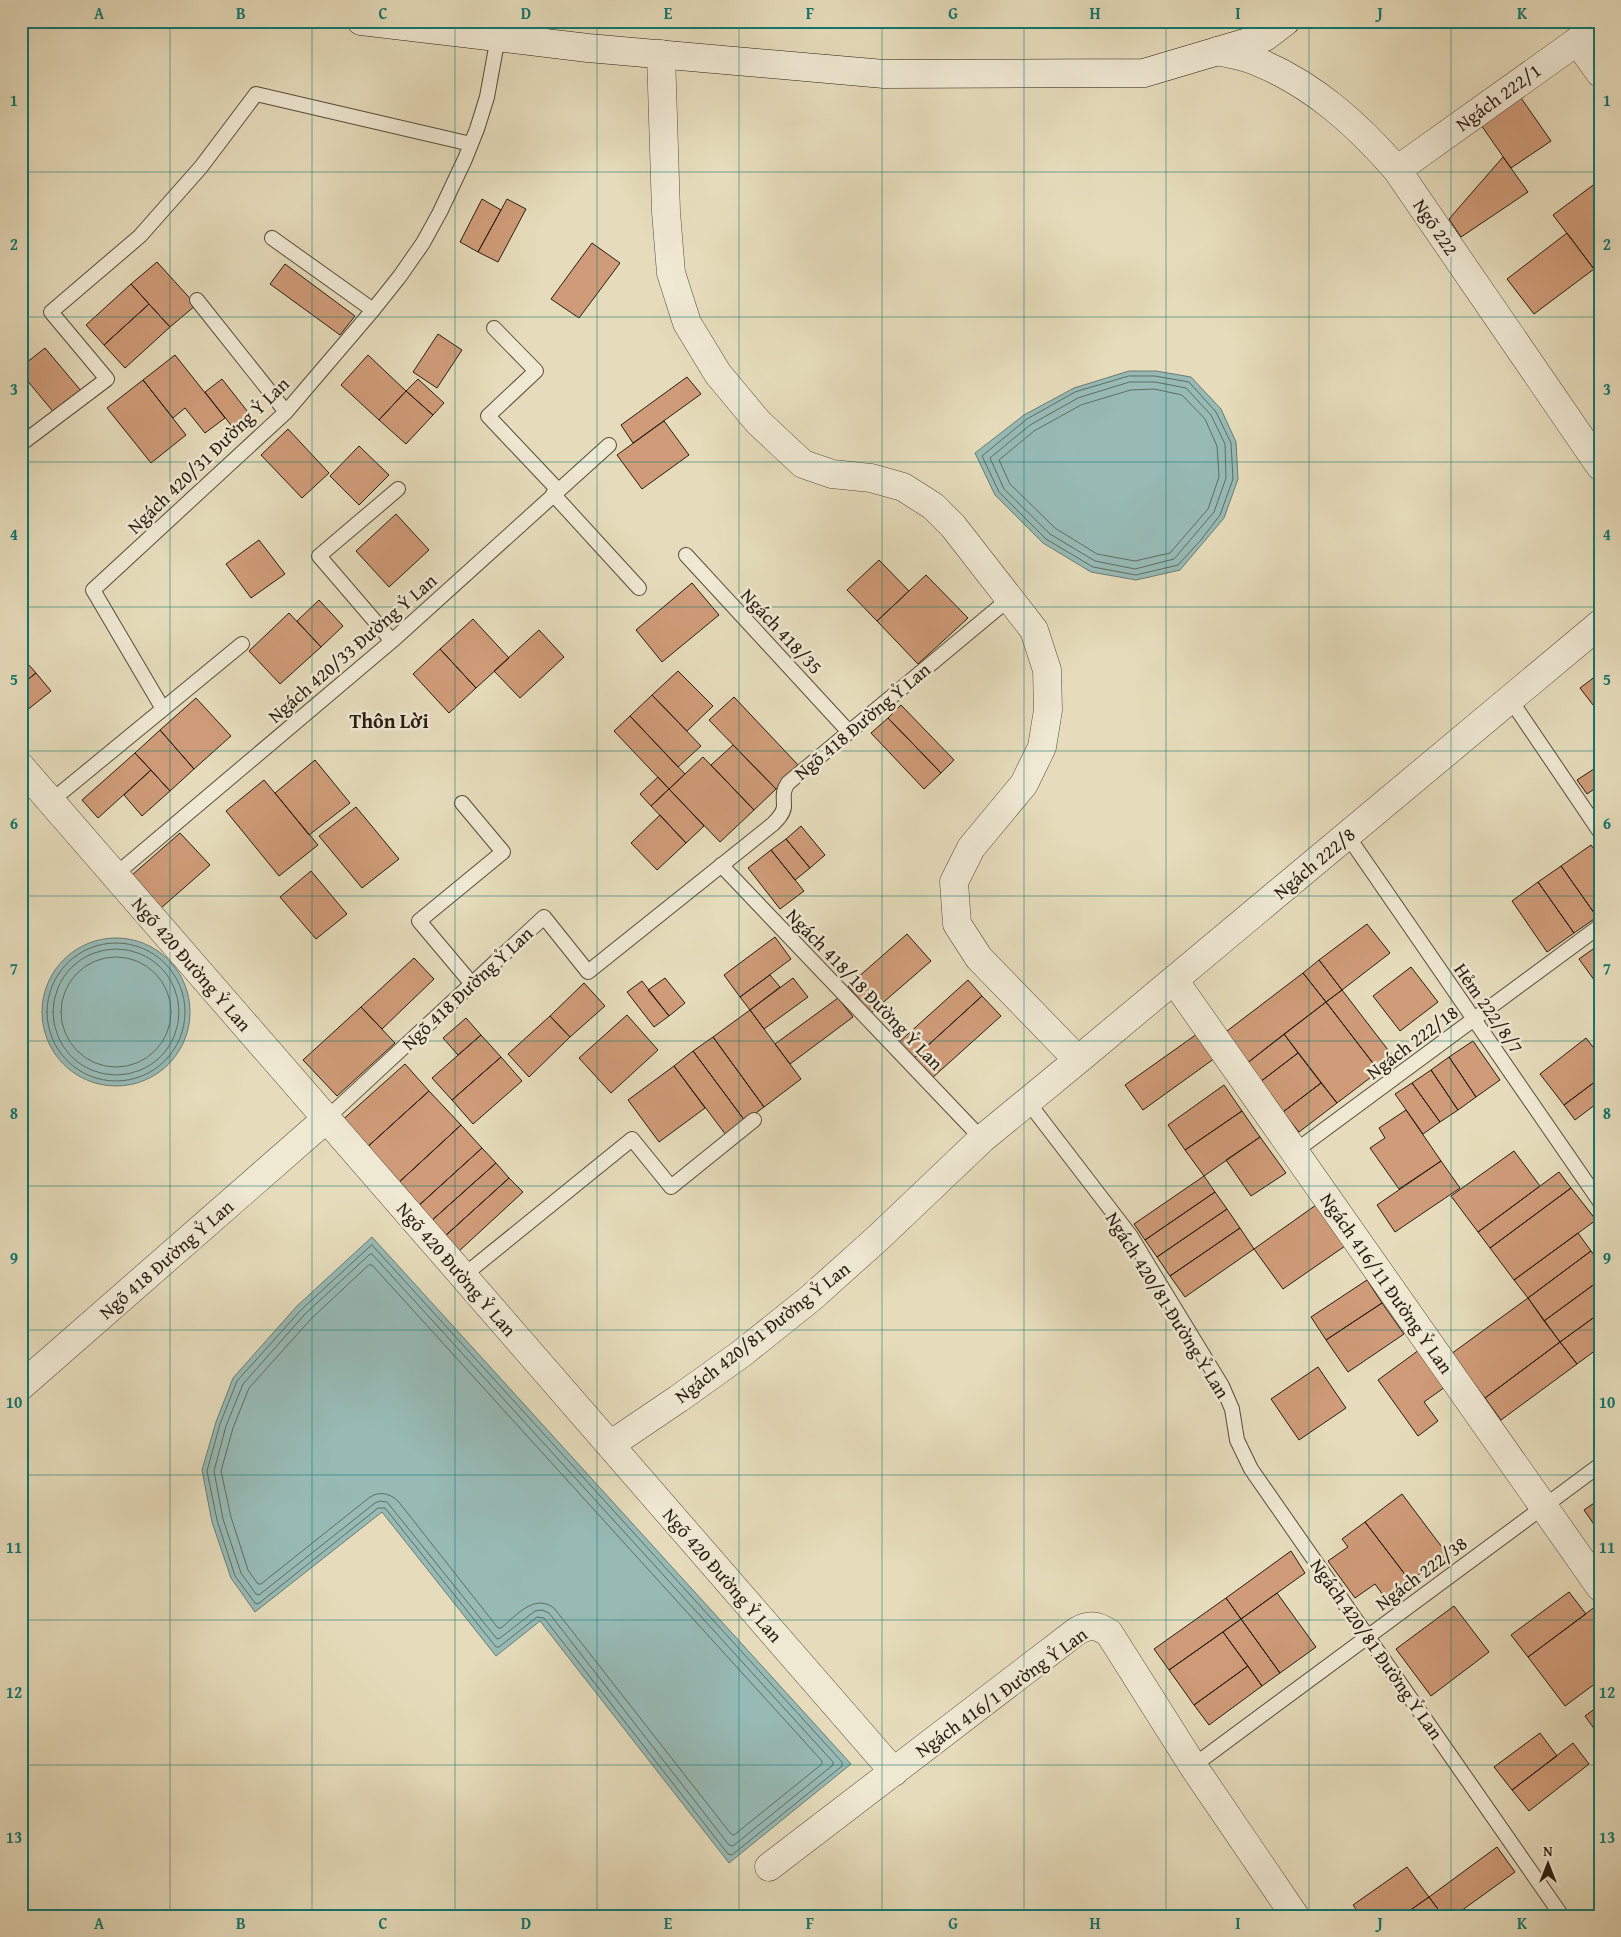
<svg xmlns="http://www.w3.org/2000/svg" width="1621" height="1937" font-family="'Gentium Book Plus',serif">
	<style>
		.water { fill: #97bab5; stroke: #6b7b73 }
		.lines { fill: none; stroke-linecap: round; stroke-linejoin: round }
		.shore { stroke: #606c62; stroke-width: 1 }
		.building { fill: #cf9b78; stroke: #281d10 }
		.lane-casing { stroke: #584d3b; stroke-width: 16 }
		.street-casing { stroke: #584d3b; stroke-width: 29 }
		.secondary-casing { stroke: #281d10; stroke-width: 29 }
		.lane { stroke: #efe8d3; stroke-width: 14 }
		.street { stroke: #efe8d3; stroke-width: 28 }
		.secondary { stroke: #efe8d3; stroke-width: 28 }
		.grid { fill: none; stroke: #0f766e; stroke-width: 1; stroke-opacity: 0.55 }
		.labels { text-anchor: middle; stroke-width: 5; stroke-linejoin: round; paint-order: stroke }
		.street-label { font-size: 19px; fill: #281d10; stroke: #efe8d3 }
		.neighbourhood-label { font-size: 20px; font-weight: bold; fill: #281d10; stroke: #efe8d3 }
		.neatline { fill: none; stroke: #0f766e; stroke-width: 2 }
		.grid-label { font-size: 16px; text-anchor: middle; font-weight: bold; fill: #0f766e }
	</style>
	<rect width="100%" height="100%" fill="#e6dcbb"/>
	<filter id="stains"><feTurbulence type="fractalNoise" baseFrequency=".004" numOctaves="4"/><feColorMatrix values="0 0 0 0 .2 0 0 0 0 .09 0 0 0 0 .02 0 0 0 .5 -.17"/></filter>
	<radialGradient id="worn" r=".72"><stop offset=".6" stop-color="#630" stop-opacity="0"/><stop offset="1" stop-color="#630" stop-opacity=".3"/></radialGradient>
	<path class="water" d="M1129,371H1156L1191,377L1221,409L1236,442L1238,479L1224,518L1180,570L1136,580L1091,572L1043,543L995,495L975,453L1024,415L1074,388Z
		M42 1012a74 74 0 1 1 148 0a74 74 0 1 1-148 0Z
		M372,1237L851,1764L729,1863L540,1621L496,1656L382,1512L255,1612L231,1578L212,1522L202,1470L216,1422L233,1378L297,1306Z"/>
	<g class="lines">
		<path class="shore" d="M1129,376H1155L1189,382L1216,412L1231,443L1233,479L1220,515L1201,540L1178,565L1136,575L1093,567L1046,539L999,492L982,456L1027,419L1075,392Z
			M1130,382H1155L1186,388L1211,415L1225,444L1226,478L1214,512L1174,559L1135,569L1095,561L1050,534L1004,489L990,458L1030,425L1078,398Z
			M1131,390L1154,389L1182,395L1205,419L1217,446L1219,477L1208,509L1170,553L1135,561L1097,554L1055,528L1010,484L999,460L1034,431L1081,405Z
			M47 1012a69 69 0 1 1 138 0a69 69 0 1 1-138 0Z
			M53 1012a63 63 0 1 1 126 0a63 63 0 1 1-126 0Z
			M61 1012a55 55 0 1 1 110 0a55 55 0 1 1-110 0Z
			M372,1245L842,1762V1766L732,1855L728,1854L544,1618L537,1617L499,1647H496L385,1508H378L258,1604L255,1603L235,1576L217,1520L207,1471L220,1424L237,1381L301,1310Z
			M372,1254L833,1762V1765L733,1846L729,1845L549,1613L542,1610L535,1611L500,1638L497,1639L387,1502L380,1501L375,1503L259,1595L256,1594L241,1573L223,1519L214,1471L226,1426L243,1384L305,1314L369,1255Z
			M369,1265H372L822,1761V1764L734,1835L731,1834L554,1608C534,1593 516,1616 501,1628H498L398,1501C389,1493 380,1491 370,1497L261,1584H258L248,1570L231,1517L221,1471L233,1428L249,1388L311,1319Z"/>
	</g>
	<path class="building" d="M1521,98L1551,141L1511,168L1481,125Z
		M1503,157L1528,192L1461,237L1449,219Z
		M1600,180V264L1594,269L1553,215Z
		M482,199L501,210L478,252L460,242Z
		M507,199L526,209L498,262L478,252Z
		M1567,233L1594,269L1534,314L1507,279Z
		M592,243L620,263L579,318L551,299Z
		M157,262L196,305L170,327L131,284Z
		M285,264L355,316L340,335L270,284Z
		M131,284L149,304L104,345L86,325Z
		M149,304L170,327L125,368L104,345Z
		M438,334L462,350L437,388L413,372Z
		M45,348L82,392L55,414L21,373V367Z
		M175,355L225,418L205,433L185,408L173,418L143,380Z
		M368,355L406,391L379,420L341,385Z
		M687,377L701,394L633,443L621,425Z
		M222,379L255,421L238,434L205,392Z
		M418,379L444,403L433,415L406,391Z
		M143,380L186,435L151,463L107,408Z
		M406,391L433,415L406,444L379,420Z
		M664,421L689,455L642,489L617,455Z
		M288,429L329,473L302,498L261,455Z
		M359,446L389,475L359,505L330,476Z
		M396,514L429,550L389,587L356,551Z
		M259,540L285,574L251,598L226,564Z
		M879,560L909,591L877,621L847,590Z
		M926,575L968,618L918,664L877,621Z
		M692,583L719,615L662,662L636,630Z
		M319,600L343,626L321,647L297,621Z
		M21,601L27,608L21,612Z
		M289,613L321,647L280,684L249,651Z
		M473,619L509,658L476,688L440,649Z
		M539,630L564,657L520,698L494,671Z
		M440,649L476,688L449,713L413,674Z
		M1600,651V663L1594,655Z
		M21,656L36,673L21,685Z
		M678,671L713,706L687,731L652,695Z
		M36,673L51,691L21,715V685Z
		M1600,673V714L1580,688Z
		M652,695L701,746L678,767L630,716Z
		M734,697L800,767L776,789L709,720Z
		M196,698L231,736L194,769L160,730Z
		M901,705L954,760L941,773L888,718Z
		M630,716L685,774L669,789L614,731Z
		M888,718L941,773L924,789L871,733Z
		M160,730L194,769L170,791L135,753Z
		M733,745L776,789L754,810L711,765Z
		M135,753L151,770L98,818L82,800Z
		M703,757L754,810L720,842L669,789Z
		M315,760L350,803L309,835L275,793Z
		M1600,765V785L1587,794L1577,780Z
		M151,770L170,791L142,816L124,795Z
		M658,777L669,789L651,806L640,794Z
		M264,780L318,845L279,876L226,811Z
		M669,789L704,826L686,843L651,806Z
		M356,807L399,859L362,888L319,836Z
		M660,815L686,843L657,870L631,843Z
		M801,826L825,855L810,868L786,839Z
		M180,833L210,865L161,908L132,875Z
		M786,839L810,868L795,880L771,850Z
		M1591,845L1600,857V915L1597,917L1561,866Z
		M771,850L804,891L780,909L748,868Z
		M1561,866L1597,917L1574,933L1538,882Z
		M311,871L347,914L316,939L280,897Z
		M1538,882L1574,933L1547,952L1512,901Z
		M1367,924L1390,953L1342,990L1319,960Z
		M907,934L931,961L871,1013L848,986Z
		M775,937L791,959L740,997L724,975Z
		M1600,944V988L1579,959Z
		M414,958L434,979L382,1029L361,1007Z
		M1319,960L1342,990L1326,1002L1303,973Z
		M1411,967L1438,1002L1400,1031L1373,996Z
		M1303,973L1326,1002L1246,1064L1223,1034Z
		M770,975L780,987L750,1010L740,997Z
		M665,978L685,1003L669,1016L648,990Z
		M793,978L808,997L764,1029L750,1010Z
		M968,980L982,996L913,1059L898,1043Z
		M642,981L669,1016L654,1027L627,992Z
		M584,983L605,1006L570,1037L550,1016Z
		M1342,990L1395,1059L1379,1071L1326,1002Z
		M982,996L1001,1016L931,1079L913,1059Z
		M838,998L853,1017L790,1064L775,1044Z
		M1326,1002L1379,1071L1337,1103L1284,1034Z
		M361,1007L395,1043L337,1096L303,1060Z
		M750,1010L801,1079L764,1107L713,1037Z
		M627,1015L658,1050L611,1093L579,1058Z
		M550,1016L570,1037L529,1077L508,1054Z
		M466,1018L481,1035L458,1055L443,1038Z
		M1204,1029L1222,1053L1143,1110L1125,1085Z
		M1284,1034L1298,1053L1260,1082L1246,1064Z
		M481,1035L501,1057L452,1100L432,1078Z
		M713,1037L764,1107L745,1121L693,1051Z
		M1586,1038L1600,1056V1078L1564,1105L1540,1074Z
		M1473,1041L1500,1080L1476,1097L1449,1057Z
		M693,1051L745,1121L726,1135L674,1066Z
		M1298,1053L1321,1083L1283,1112L1260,1082Z
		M501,1057L522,1081L473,1124L452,1100Z
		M1449,1057L1476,1097L1458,1110L1431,1070Z
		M405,1064L429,1091L364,1150L339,1123Z
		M674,1066L705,1108L659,1142L628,1100Z
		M1431,1070L1458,1110L1440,1122L1412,1083Z
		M1600,1078V1101L1575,1120L1564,1105Z
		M1321,1083L1337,1103L1299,1132L1283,1112Z
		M1412,1083L1440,1122L1423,1134L1395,1094Z
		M1224,1085L1242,1111L1185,1150L1168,1125Z
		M429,1091L461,1125L396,1185L364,1150Z
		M1406,1110L1441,1161L1399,1189L1370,1148L1385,1138L1379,1128Z
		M1242,1111L1260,1137L1204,1176L1185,1150Z
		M461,1125L482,1148L416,1208L396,1185Z
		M1260,1137L1286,1173L1251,1196L1226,1160Z
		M482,1148L496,1163L430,1222L416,1208Z
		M1514,1151L1540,1186L1478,1232L1451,1196Z
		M1441,1161L1460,1188L1395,1232L1377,1205Z
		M496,1163L509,1178L444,1237L430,1222Z
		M1559,1172L1571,1188L1490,1248L1478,1232Z
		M1204,1176L1215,1192L1145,1240L1134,1224Z
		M509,1178L523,1192L458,1252L444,1237Z
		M1571,1188L1596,1220L1514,1280L1490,1248Z
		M1215,1192L1227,1209L1157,1257L1145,1240Z
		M1316,1205L1345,1246L1283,1289L1254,1249Z
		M1227,1209L1240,1228L1170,1276L1157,1257Z
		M1240,1228L1254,1249L1185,1297L1170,1276Z
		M1578,1233L1591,1251L1528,1298L1514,1280Z
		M1591,1251L1600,1262V1280L1544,1321L1528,1298Z
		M1367,1280L1382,1303L1326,1340L1311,1317Z
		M1600,1280V1313L1560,1342L1544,1321Z
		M1528,1298L1560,1342L1485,1398L1451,1354Z
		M1382,1303L1404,1334L1348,1372L1326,1340Z
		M1600,1313V1347L1577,1364L1560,1342Z
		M1560,1342L1577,1364L1501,1420L1485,1398Z
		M1419,1350L1445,1387L1424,1402L1438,1421L1418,1436L1378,1380Z
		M1318,1367L1346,1408L1299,1440L1271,1399Z
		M1402,1494L1447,1554L1410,1581L1365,1522Z
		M1600,1499V1533L1584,1510Z
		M1365,1522L1410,1581L1386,1599L1375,1584L1355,1598L1328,1561L1348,1547L1342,1539Z
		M1291,1551L1305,1573L1241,1619L1226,1598Z
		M1569,1592L1586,1614L1528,1657L1511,1635Z
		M1277,1593L1316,1647L1280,1673L1241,1619Z
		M1226,1598L1241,1619L1169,1670L1154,1649Z
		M1454,1606L1489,1652L1431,1696L1396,1649Z
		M1596,1606L1600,1610V1680L1565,1706L1528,1657Z
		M1241,1619L1280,1673L1262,1686L1223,1632Z
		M1223,1632L1248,1666L1194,1705L1169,1670Z
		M1248,1666L1262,1686L1209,1725L1194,1705Z
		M1600,1705V1737L1585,1716Z
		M1540,1733L1557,1756L1512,1790L1494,1767Z
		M1573,1743L1589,1764L1529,1811L1512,1790Z
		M1497,1847L1515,1872L1454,1916H1443L1429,1897Z
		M1407,1867L1429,1897L1402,1916H1361L1353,1905Z
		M1429,1897L1443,1916H1402Z"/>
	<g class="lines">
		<defs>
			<path id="lane" d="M272,238L373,310
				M197,300L286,412
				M494,328L536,371L488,416L558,490
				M21,444L107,379L51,312L140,236L201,167L256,94L471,144
				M553,494L639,588
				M686,555L849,732
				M392,641L319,556L398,489
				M1510,699L1600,832
				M163,709L242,644
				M51,801L163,709L93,590L286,412L373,310L400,276L423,243L440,212L465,159L477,129L487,97L498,37
				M462,803L503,852L419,921L472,984
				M1347,835L1600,1202
				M721,865L982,1139
				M115,875L392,641L609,445
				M1028,1102L1130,1235L1222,1386L1232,1409L1237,1440L1251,1469L1562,1916
				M326,1119L544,917L588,972L773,824C778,819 783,814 784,807C784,796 782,792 788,783L1010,598
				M1294,1152L1600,926
				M463,1276L632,1139L671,1187L754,1120
				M1193,1766L1600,1465"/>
			<path id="street" d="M1577,41L1600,73
				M1217,51C1230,54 1245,56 1258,62C1314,85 1358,125 1397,170L1600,466
				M661,54L666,212L671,273L687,323L718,374L758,422L803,464L832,474L871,478L903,487L933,506L953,526L1034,630L1047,670L1048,710L1042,747L1024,784L971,848L954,882L957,924L979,958L1078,1060
				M1397,170L1600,25
				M21,767L894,1772
				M1174,980L1600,1587
				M21,1386L326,1119
				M610,1445L678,1399L741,1354L811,1298L879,1237L982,1139L1078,1060L1600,624
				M769,1867L1077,1631C1090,1624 1097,1625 1109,1633L1193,1766L1295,1916"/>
			<path id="secondary" d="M361,21L588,48L884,74L1144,73L1265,37L1286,21"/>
		</defs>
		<use href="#lane" class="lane-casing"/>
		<use href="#street" class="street-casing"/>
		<use href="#secondary" class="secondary-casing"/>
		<use href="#lane" class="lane"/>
		<use href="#street" class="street"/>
		<use href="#secondary" class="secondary"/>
	</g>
	<path class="grid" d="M170,21V1916M312,21V1916M455,21V1916M597,21V1916M739,21V1916M882,21V1916M1024,21V1916M1166,21V1916M1309,21V1916M1451,21V1916M21,172H1600M21,317H1600M21,462H1600M21,607H1600M21,751H1600M21,896H1600M21,1041H1600M21,1186H1600M21,1330H1600M21,1475H1600M21,1620H1600M21,1765H1600"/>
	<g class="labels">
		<g class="street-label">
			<text transform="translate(1498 97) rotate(-36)" y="7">Ngách 222/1</text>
			<text transform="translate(1436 227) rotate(56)" y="7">Ngõ 222</text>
			<text transform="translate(208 455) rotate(-44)" y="7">Ngách 420/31 Đường Ỷ Lan</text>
			<text transform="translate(782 631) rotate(47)" y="7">Ngách 418/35</text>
			<text transform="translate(352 648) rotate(-41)" y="7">Ngách 420/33 Đường Ỷ Lan</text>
			<text transform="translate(862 721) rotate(-40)" y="7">Ngõ 418 Đường Ỷ Lan</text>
			<text transform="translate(1314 863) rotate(-40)" y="7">Ngách 222/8</text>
			<text transform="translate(192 964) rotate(49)" y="7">Ngõ 420 Đường Ỷ Lan</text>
			<text transform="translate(467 988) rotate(-43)" y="7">Ngõ 418 Đường Ỷ Lan</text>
			<text transform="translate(865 989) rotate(46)" y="7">Ngách 418/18 Đường Ỷ Lan</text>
			<text transform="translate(1489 1008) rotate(55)" y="7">Hẻm 222/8/7</text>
			<text transform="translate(1412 1042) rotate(-37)" y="7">Ngách 222/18</text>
			<text transform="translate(166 1259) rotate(-41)" y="7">Ngõ 418 Đường Ỷ Lan</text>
			<text transform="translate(457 1269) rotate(49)" y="7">Ngõ 420 Đường Ỷ Lan</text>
			<text transform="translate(1387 1283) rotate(55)" y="7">Ngách 416/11 Đường Ỷ Lan</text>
			<text transform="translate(1168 1305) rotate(58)" y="7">Ngách 420/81 Đường Ỷ Lan</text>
			<text transform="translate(762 1332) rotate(-38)" y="7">Ngách 420/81 Đường Ỷ Lan</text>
			<text transform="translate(1421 1573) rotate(-37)" y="7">Ngách 222/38</text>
			<text transform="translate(723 1575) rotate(49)" y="7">Ngõ 420 Đường Ỷ Lan</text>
			<text transform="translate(1377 1649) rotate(55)" y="7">Ngách 420/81 Đường Ỷ Lan</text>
			<text transform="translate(1001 1692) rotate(-36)" y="7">Ngách 416/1 Đường Ỷ Lan</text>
		</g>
		<g class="neighbourhood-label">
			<text x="389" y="728">Thôn Lời</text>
		</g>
	</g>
	<rect width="1621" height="1937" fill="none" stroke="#e6dcbb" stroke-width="55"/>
	<g transform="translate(1548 1864)" stroke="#efe8d3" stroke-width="4" paint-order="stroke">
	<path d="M0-4L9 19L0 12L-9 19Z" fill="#281d10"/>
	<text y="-8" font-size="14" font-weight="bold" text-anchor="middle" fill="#281d10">N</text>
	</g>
	<rect x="28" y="28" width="1566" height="1882" class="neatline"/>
	<g class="grid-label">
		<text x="99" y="19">A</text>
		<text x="241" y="19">B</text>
		<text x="383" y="19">C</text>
		<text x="526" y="19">D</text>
		<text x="668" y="19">E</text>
		<text x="810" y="19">F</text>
		<text x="953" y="19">G</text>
		<text x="1095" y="19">H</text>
		<text x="1238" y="19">I</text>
		<text x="1380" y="19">J</text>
		<text x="1522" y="19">K</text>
		<text x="14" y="106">1</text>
		<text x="1607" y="106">1</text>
		<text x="14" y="250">2</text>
		<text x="1607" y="250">2</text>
		<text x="14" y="395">3</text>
		<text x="1607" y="395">3</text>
		<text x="14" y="540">4</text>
		<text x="1607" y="540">4</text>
		<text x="14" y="685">5</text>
		<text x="1607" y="685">5</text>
		<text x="14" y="829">6</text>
		<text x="1607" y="829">6</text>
		<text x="14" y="974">7</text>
		<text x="1607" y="974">7</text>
		<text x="14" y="1119">8</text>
		<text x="1607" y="1119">8</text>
		<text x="14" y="1264">9</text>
		<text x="1607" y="1264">9</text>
		<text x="14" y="1408">10</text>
		<text x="1607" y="1408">10</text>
		<text x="14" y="1553">11</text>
		<text x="1607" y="1553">11</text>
		<text x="14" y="1698">12</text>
		<text x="1607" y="1698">12</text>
		<text x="14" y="1843">13</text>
		<text x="1607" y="1843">13</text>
		<text x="99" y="1929">A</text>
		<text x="241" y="1929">B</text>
		<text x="383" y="1929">C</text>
		<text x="526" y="1929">D</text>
		<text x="668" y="1929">E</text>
		<text x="810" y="1929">F</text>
		<text x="953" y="1929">G</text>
		<text x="1095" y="1929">H</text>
		<text x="1238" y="1929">I</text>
		<text x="1380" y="1929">J</text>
		<text x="1522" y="1929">K</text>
	</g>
	<rect width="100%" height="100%" filter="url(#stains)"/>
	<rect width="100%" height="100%" fill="url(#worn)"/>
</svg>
